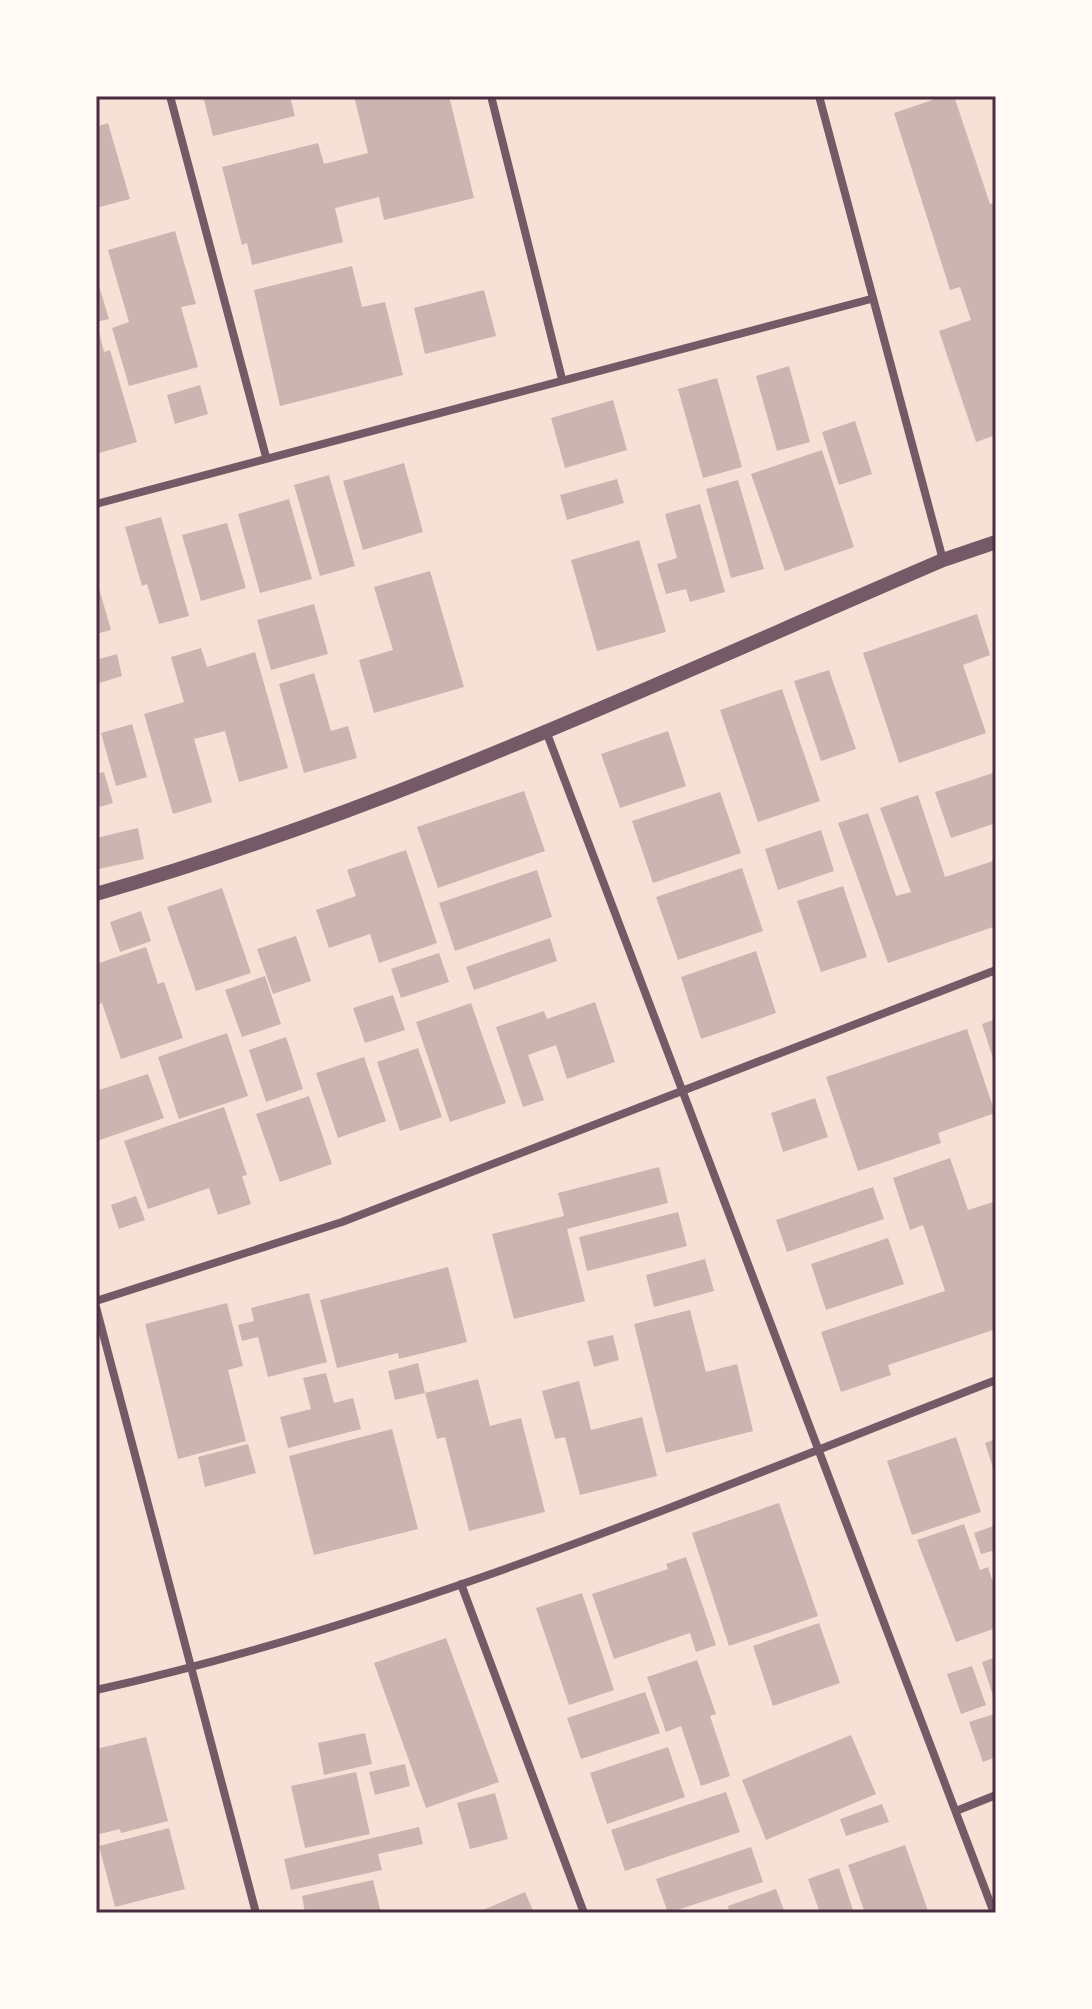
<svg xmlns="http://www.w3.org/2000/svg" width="1092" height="2009" font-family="Arial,sans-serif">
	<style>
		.building { fill: #ccb4b1 }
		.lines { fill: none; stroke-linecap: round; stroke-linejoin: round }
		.minor { stroke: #755966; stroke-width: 8 }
		.tertiary { stroke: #755966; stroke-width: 14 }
		.neatline { fill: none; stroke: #4a2c40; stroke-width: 3 }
	</style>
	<rect width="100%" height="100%" fill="#f7e1d7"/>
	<path class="building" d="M203,96H290L295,116L213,136Z
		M354,96H449L474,198L384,220L379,197L335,208L343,242L252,265L247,243L242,245L222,167L318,143L324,164L368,153Z
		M944,96H954L990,204L996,202V435L976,442L939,331L971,320L960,287L950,290L894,113Z
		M108,123L130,199L96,208V127Z
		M175,231L196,304L181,307L198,367L129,386L112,328L129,322L108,250Z
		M352,266L362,307L385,302L403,375L280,406L254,290Z
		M96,276L109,319L96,322Z
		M484,290L496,336L425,354L414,308Z
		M97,324L104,352L110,350L137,442L96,454Z
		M789,366L810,442L777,451L756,376Z
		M717,378L742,467L703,478L678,389Z
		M200,385L208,414L175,424L167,395Z
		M613,400L627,450L565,468L551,418Z
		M855,421L872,474L839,485L822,432Z
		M822,450L854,547L785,571L751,474Z
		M404,463L423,532L363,550L343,481Z
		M329,475L355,566L320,576L294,485Z
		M617,479L624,503L567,520L560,495Z
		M738,480L764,569L731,578L706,489Z
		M289,499L312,579L260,593L238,514Z
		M700,504L725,592L690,602L686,589L666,594L657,564L677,558L665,514Z
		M161,517L189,616L159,624L147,584L142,586L125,527Z
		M227,523L246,588L201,601L182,535Z
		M639,540L666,632L597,651L571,560Z
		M430,571L464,687L374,713L359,660L393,650L374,587Z
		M96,578L111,630L96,634Z
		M314,604L328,654L271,670L257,620Z
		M977,614L990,655L963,665L986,733L899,763L863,653Z
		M201,648L207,667L255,652L288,768L239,782L225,731L194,739L212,802L173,814L144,714L184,702L171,657Z
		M117,654L122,676L96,684V660Z
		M829,670L856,749L821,761L794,681Z
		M314,673L331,731L348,726L357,758L304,773L279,684Z
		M782,689L820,801L758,822L720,710Z
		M132,724L147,777L116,786L101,733Z
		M668,731L686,786L620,808L601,754Z
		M104,772L113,803L96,808V774Z
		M996,772V823L951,838L935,792Z
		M524,791L545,851L438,888L417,827Z
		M720,792L741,853L653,883L632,821Z
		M918,795L945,877L996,860V926L888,963L838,823L868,813L896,896L911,892L880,808Z
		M138,828L144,859L99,869L96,838Z
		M821,830L834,871L778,890L765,849Z
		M406,850L437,943L379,963L370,934L329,948L316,910L356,896L347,870Z
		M742,868L763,931L678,960L656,897Z
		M537,870L552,917L455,951L439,903Z
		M843,886L867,957L821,972L797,901Z
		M222,888L251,973L196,991L167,907Z
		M141,911L151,941L120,952L110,922Z
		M296,936L311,981L273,994L257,949Z
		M550,938L557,961L474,990L466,967Z
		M146,947L158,984L164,982L183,1038L121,1059L102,1003L96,1005V956L99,963Z
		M756,951L776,1013L701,1039L681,977Z
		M439,953L449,982L401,998L391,969Z
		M265,976L281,1024L242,1037L225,990Z
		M393,995L405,1030L365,1043L353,1008Z
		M595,1002L615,1062L567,1079L556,1045L528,1055L544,1100L523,1107L496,1027L544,1011L547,1019Z
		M471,1003L506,1103L450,1122L416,1022Z
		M996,1019V1064L995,1065L982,1024Z
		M967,1029L995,1113L938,1133L941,1143L858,1171L826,1077Z
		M227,1033L248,1096L179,1119L158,1057Z
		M286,1037L303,1089L266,1102L249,1050Z
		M418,1048L442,1117L400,1131L377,1062Z
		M364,1057L386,1121L338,1138L316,1073Z
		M148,1074L164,1118L97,1141L96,1091Z
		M309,1096L332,1164L280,1182L256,1114Z
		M815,1098L828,1137L783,1152L771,1113Z
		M224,1107L247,1175L242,1176L251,1204L218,1215L209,1188L148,1209L124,1141Z
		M950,1158L968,1210L993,1202L996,1211V1329L888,1365L891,1375L841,1392L821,1332L945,1291L923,1225L910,1230L893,1178Z
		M659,1167L668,1203L567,1229L585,1301L514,1319L492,1234L564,1216L558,1193Z
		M873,1187L884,1219L787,1252L776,1220Z
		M136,1196L145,1220L119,1229L111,1205Z
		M678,1212L687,1246L587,1271L579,1237Z
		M888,1238L904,1284L826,1310L811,1264Z
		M705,1259L714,1291L654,1307L646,1275Z
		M448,1267L467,1342L399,1359L398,1353L337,1368L320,1300Z
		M309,1293L327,1362L268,1377L258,1337L242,1341L238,1325L254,1321L251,1308Z
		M227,1303L243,1366L228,1370L246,1441L178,1459L145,1324Z
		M690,1310L706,1372L737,1364L753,1431L666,1453L634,1324Z
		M613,1335L619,1360L594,1367L587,1341Z
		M418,1363L425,1393L395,1400L388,1371Z
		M326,1373L334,1403L353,1398L361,1429L288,1448L280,1417L311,1409L303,1378Z
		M478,1379L490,1426L521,1418L545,1512L469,1531L445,1437L437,1439L425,1393Z
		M579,1381L591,1430L642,1417L657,1476L580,1495L565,1437L555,1439L542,1391Z
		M392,1429L418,1529L314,1555L289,1456Z
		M956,1437L981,1512L912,1535L887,1461Z
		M996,1439V1474H995L985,1443Z
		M248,1444L256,1473L205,1487L198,1457Z
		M779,1503L818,1616L729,1646L692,1533Z
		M964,1524L980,1570L988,1567L996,1592V1628L956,1642L917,1540Z
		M996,1525V1550L981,1554L974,1533Z
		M686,1557L716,1645L696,1652L690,1633L614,1659L592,1594L668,1569L666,1564Z
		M582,1593L614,1690L569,1705L536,1608Z
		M819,1623L840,1683L773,1706L753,1646Z
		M446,1638L499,1782L426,1808L374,1663Z
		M996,1657V1702H995L982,1662Z
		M697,1660L716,1714L710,1716L730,1776L701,1786L681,1726L666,1732L647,1677Z
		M972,1666L986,1705L961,1714L947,1674Z
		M645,1692L660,1733L581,1759L567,1718Z
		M994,1714L996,1757L983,1762L969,1722Z
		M365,1733L372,1764L324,1775L318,1743Z
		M851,1735L876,1794L766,1840L742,1780Z
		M146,1737L168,1821L121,1833L120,1829L96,1835V1749Z
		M668,1747L685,1797L607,1824L590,1773Z
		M405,1764L410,1786L375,1795L369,1772Z
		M356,1772L370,1834L305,1848L291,1786Z
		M726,1792L740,1832L625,1871L611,1830Z
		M495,1793L508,1839L470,1849L457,1803Z
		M882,1804L889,1822L846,1836L840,1819Z
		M419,1827L423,1844L378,1854L382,1870L291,1890L284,1859Z
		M169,1828L185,1889L115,1907L99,1846Z
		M905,1845L928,1911L865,1913L848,1865Z
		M751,1847L763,1882L668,1913L656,1879Z
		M839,1868L854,1913H820L808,1879Z
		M373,1880L381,1913H305L302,1896Z
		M776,1889L785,1913H724L729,1911L728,1906Z
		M525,1892L534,1913H476Z"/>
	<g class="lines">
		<path class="minor" d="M170,96L266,457
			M491,96L562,379
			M819,96L943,560
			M96,504L871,299
			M546,731L994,1913
			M96,1301L342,1222L996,970
			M96,1307L256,1913
			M461,1584L584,1913
			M96,1690C404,1622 702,1494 996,1380
			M956,1811L996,1795"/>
		<path class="tertiary" d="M96,894C388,811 665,679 943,560L996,542"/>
	</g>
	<rect width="1092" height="2009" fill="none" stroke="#fffaf5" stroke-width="196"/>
	<rect x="98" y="98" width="896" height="1813" class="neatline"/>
</svg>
